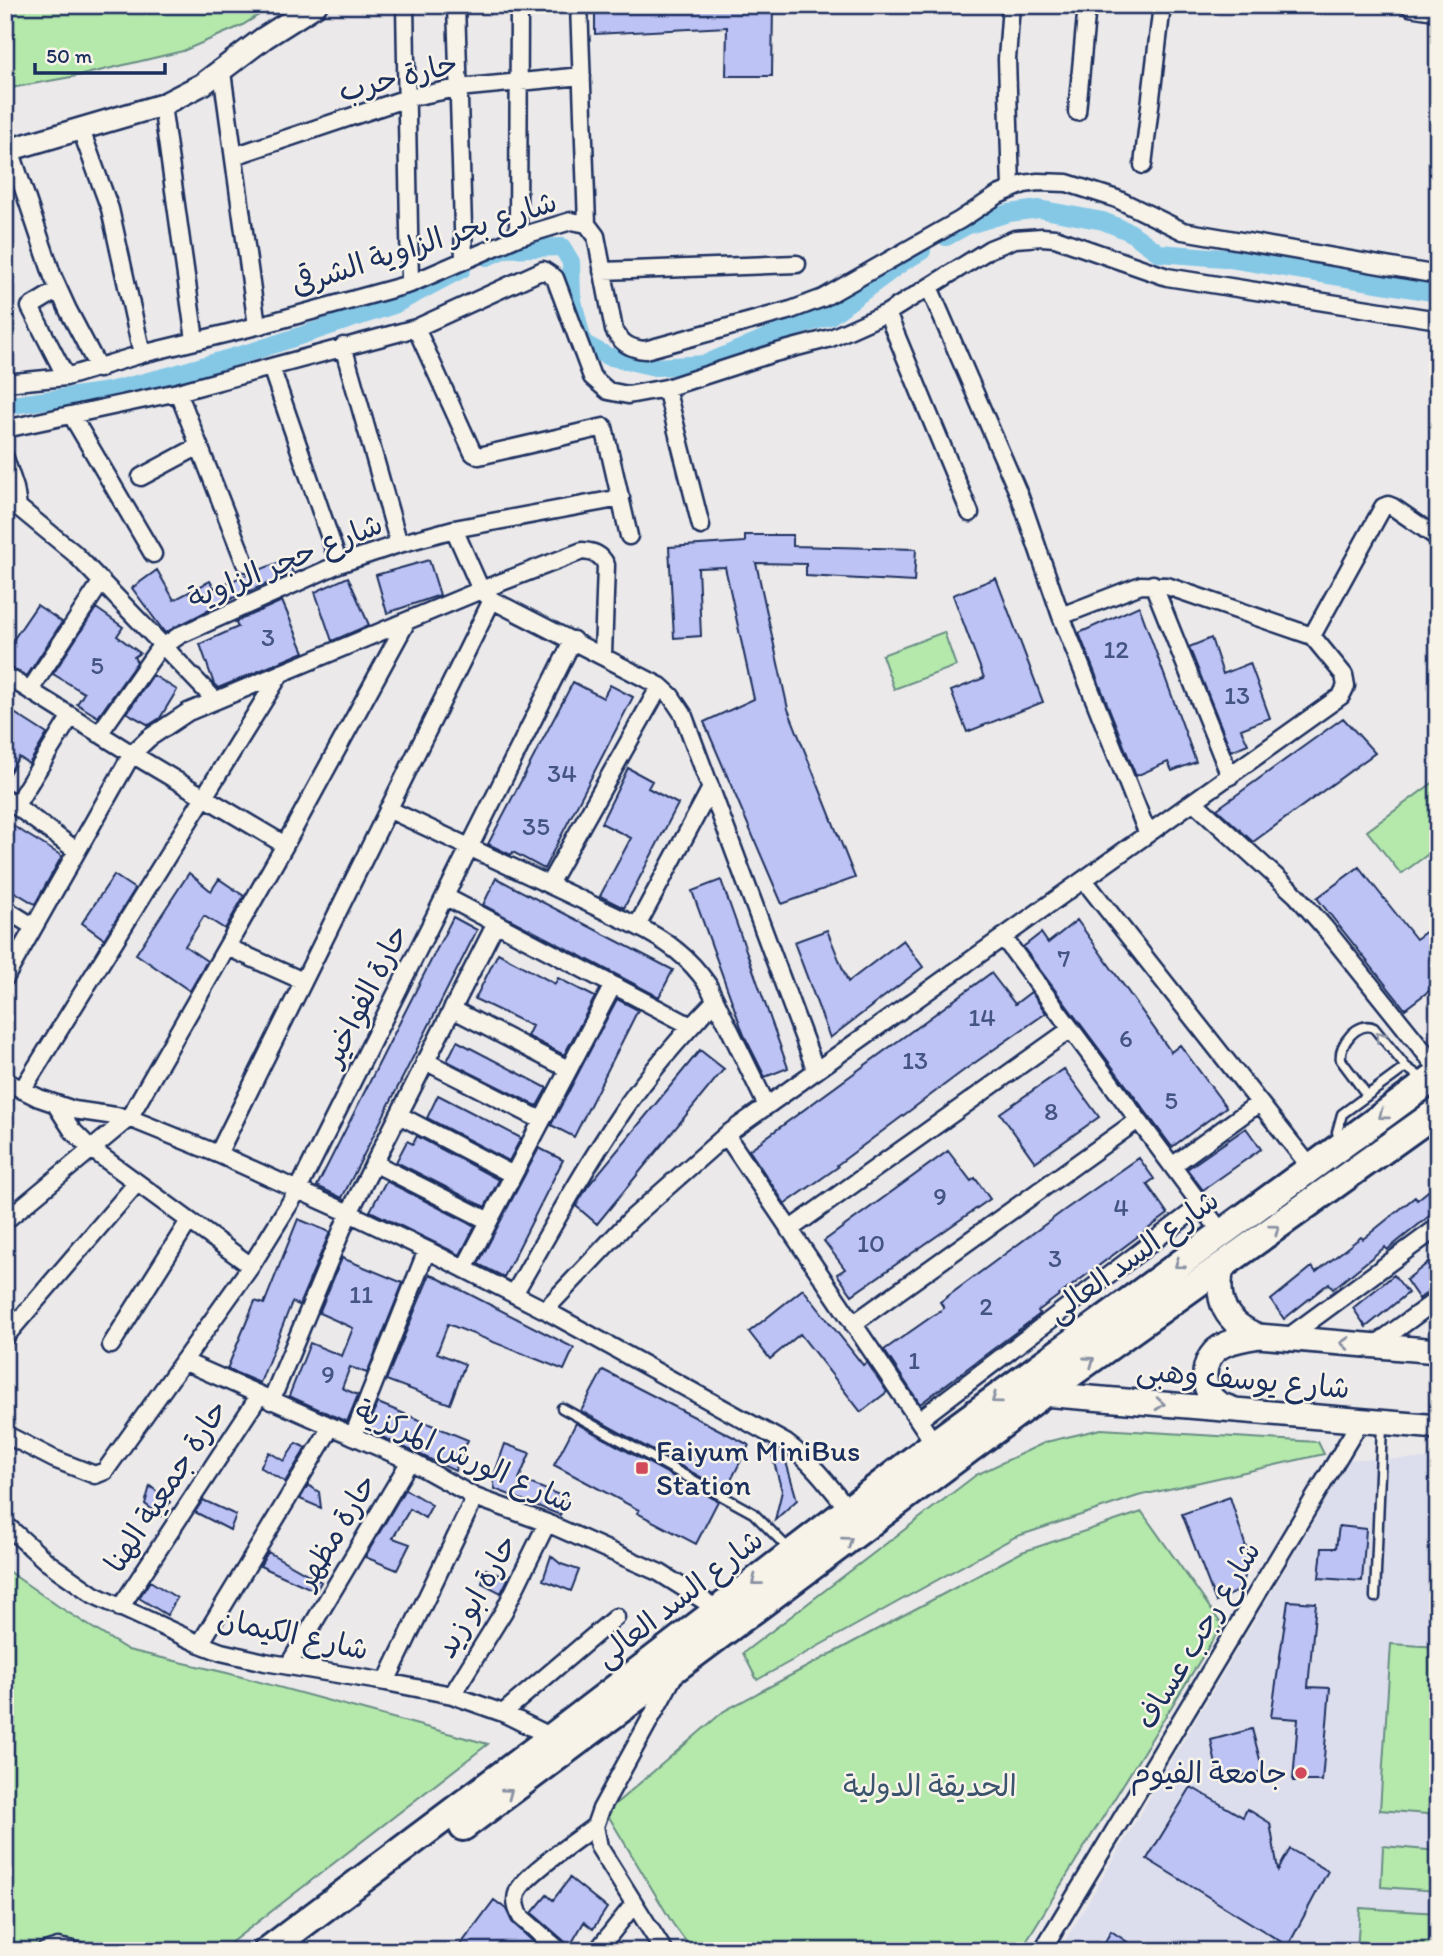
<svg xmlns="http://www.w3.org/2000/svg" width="1443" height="1956" font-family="Itim,'Playpen Sans Arabic',sans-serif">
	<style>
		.built { fill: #dddeed }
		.green { fill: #b4e9ab; stroke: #688c84; stroke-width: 2 }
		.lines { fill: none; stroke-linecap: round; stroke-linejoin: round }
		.canal { stroke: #85c8e6; stroke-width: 18 }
		.building { fill: #bdc3f4; stroke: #1b2f5e; stroke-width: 2 }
		.service-casing { stroke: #1b2f5e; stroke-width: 13 }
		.minor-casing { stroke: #1b2f5e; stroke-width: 21 }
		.tertiary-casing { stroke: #1b2f5e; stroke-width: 26 }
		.secondary-casing { stroke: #1b2f5e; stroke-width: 28 }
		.primary-casing { stroke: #1b2f5e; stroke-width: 32 }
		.service { stroke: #f7f3e8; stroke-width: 8 }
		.minor { stroke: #f7f3e8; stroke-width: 16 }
		.tertiary { stroke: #f7f3e8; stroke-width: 21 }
		.secondary { stroke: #f7f3e8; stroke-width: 23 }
		.primary { stroke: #f7f3e8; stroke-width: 26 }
		.oneway { stroke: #8991a3 }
		.poi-dot { fill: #d1495b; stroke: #f7f3e8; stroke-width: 2.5 }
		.labels { text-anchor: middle; stroke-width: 5; stroke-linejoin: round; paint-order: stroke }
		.number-label { font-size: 26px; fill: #445484 }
		.street-label { font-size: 30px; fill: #1b2f5e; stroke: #f7f3e8 }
		.poi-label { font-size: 30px; fill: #1b2f5e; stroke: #f7f3e8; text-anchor: start }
		.park-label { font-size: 30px; fill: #3a546d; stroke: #f7f3e8 }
	</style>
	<rect width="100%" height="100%" fill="#ebe9ea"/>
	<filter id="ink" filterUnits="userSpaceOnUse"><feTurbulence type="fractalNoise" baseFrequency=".0143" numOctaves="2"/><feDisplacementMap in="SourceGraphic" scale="14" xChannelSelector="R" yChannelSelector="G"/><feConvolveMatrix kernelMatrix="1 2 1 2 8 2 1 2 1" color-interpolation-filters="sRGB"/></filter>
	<g filter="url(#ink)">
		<path class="built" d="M1350,1459H1438V1951H1059Z"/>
		<path class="green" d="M5,5H275L241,26L183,51L82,75L5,89Z
			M944,632L956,666L894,689L882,655Z
			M1438,779V847L1401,874L1367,831Z
			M1101,1429L1318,1442L1324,1454L1138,1496L1015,1537L757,1680L743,1653L976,1475L1046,1442Z
			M1142,1512L1222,1625L1020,1951H693L673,1924L606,1812L724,1711L1022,1552Z
			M5,1569L58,1606L128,1650L227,1673L488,1744L220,1951H5Z
			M1391,1644L1438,1647V1815L1380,1810Z
			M1383,1846L1438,1851V1891L1381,1887Z
			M1360,1908L1438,1913V1951H1357Z"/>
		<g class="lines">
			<path class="canal" d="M946,237L966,226L1009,213L1039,209L1103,221L1130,232L1159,253L1224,258L1438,293
				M487,257L505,249L562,247L571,262L572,296L583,343L607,356L655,367L705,364L770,336L830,316L903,262L922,251
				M5,406L109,391L172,375L254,351L394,305L462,269"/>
		</g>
		<path class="building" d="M595,5H773L772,76H726L727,27L595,34Z
			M745,535H793V546L916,549L914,582L806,576V564L756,563L788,709L855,878L782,904L704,722L754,699L725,567L698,568L701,636L674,638L669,547L745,542Z
			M287,559L293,573L226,601L165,633L132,588L157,570L174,600L210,581L214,588Z
			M429,560L440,595L387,613L376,575Z
			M348,577L369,625L332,641L315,592Z
			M996,578L1043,702L967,732L951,691L984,678L953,595Z
			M282,601L304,652L218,688L214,684L200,644L238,627L235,622Z
			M37,605L62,622L27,676L5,665V634L13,640Z
			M1139,606L1196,762L1172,771L1168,762L1136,776L1079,633Z
			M96,608L123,627L117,636L140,653L134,657L137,662L98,717L77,704L84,693L53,674Z
			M1211,638L1223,674L1250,663L1270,718L1241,729L1248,744L1231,751L1189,647Z
			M153,675L177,690L160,718L149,725L127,713Z
			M573,682L603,698L610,685L633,697L544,869L513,852L511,855L488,844Z
			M5,707L47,734L29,764L19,757L5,780Z
			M1343,718L1375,753L1253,842L1217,809Z
			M628,768L652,781L648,788L678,804L624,908L600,896L631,838L601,823Z
			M5,821L62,856L35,904L5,886Z
			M1359,867L1416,939L1438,923V984L1405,1009L1317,898Z
			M189,873L211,891L219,879L244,896L225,929L204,916L185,946L207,961L190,991L136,954Z
			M114,875L135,889L104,939L82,923Z
			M496,878L673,970L659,997L483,905Z
			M721,880L788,1068L765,1077L744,1035L692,891Z
			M453,917L477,930L342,1198L317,1186Z
			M1077,920L1171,1052L1180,1045L1226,1107L1172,1147L1023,947L1041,933L1048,943Z
			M827,930L848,982L903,940L923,967L830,1038L794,942Z
			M498,953L555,984L558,978L595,997L564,1055L527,1036L532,1026L475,999Z
			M991,973L1015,1004L1031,992L1046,1013L963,1071L837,1165L838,1167L785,1204L749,1150Z
			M617,999L638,1010L574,1137L551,1125Z
			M457,1041L547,1088L537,1106L447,1061Z
			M700,1050L724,1069L597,1224L576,1206L588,1186Z
			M1064,1069L1099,1117L1035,1162L1000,1113Z
			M438,1095L521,1138L509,1161L427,1118Z
			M1246,1128L1261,1149L1203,1190L1187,1169Z
			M417,1136L499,1180L485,1207L396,1162L407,1141L413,1144Z
			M539,1148L563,1160L504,1277L478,1264Z
			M948,1151L971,1181L975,1178L990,1199L852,1295L837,1274L845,1269L824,1241Z
			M1139,1158L1154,1179L1147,1184L1168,1214L1038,1311L1040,1314L920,1404L884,1350L944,1308L940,1302L1063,1211Z
			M386,1181L475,1226L460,1255L370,1211Z
			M1438,1183V1209L1387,1250L1385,1247L1333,1289L1329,1283L1284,1319L1271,1300L1312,1267L1316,1272L1361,1237L1363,1239L1415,1197L1417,1200Z
			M298,1219L330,1232L299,1305L292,1302L260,1383L227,1369L255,1301L264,1304Z
			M1438,1255V1284L1419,1299L1406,1280Z
			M342,1258L403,1283L367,1373L350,1367L342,1388L358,1395L347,1422L289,1396L310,1343L342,1356L353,1328L319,1313Z
			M430,1274L574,1348L564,1370L448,1324L437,1353L465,1364L450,1404L386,1380Z
			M1394,1275L1408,1293L1366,1327L1353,1308Z
			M803,1289L863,1365L867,1362L887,1392L861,1412L800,1334L770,1359L749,1332Z
			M603,1370L749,1445L728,1486L724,1490L581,1411Z
			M378,1403L468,1440L455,1471L367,1430Z
			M576,1423L718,1501L696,1544L637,1513L639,1510L554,1465Z
			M296,1443L306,1448L285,1482L260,1467L269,1452L284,1461Z
			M505,1444L530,1453L519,1479L567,1498L560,1515L495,1489L493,1478Z
			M772,1447L784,1455L797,1500L775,1520L782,1491L770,1448Z
			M308,1485L319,1492L321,1508L300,1499Z
			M150,1486L170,1502L161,1516L145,1504Z
			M405,1489L432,1505L425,1518L410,1509L393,1538L410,1544L397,1570L365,1557Z
			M1230,1497L1250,1560L1239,1590L1216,1602L1182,1514Z
			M203,1500L236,1515L230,1530L195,1512Z
			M1339,1526L1366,1529L1362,1581L1319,1578L1322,1548H1336Z
			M268,1552L321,1582L316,1591L260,1566Z
			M551,1556L561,1564L579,1570L571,1591L543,1580Z
			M486,1569L508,1579L501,1593L482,1583Z
			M150,1581L177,1598L167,1615L139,1598Z
			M1288,1601L1316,1603L1308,1687L1330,1688L1322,1781H1293L1298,1719L1271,1717Z
			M1252,1729L1263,1771L1219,1781L1211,1740Z
			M1191,1787L1243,1817L1247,1809L1270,1823L1278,1870L1290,1849L1328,1871L1288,1946L1147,1859Z
			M570,1878L607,1908L593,1929L584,1922L570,1946L532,1913L547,1895L553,1900Z
			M494,1900L506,1909L512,1922L541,1949L539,1951H456Z
			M1111,1931L1141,1951H1100Z"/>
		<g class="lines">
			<defs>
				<path id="service" d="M1367,1095L1341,1060C1338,1044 1359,1020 1374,1028L1406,1067L1423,1079
					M1340,1142L1337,1132L1342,1114L1406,1067
					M562,1408L753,1513L790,1550
					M1375,1597L1382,1425"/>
				<path id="minor" d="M405,5L410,284
					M456,5L464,259
					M579,5L587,224
					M222,72L257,326
					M162,105L195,340
					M1077,112L1087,5
					M81,130L110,209L142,354
					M10,149L53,277L68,310L99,369
					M234,156L407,98L458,88L582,76
					M1143,165L1162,5
					M1011,188L1007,59L1011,5
					M518,237L519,5
					M602,271L797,264
					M929,287L1020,497L1061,616L1147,832
					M58,290L30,307L66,377
					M887,313L970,513
					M416,328L473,453L479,456L604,427L629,536
					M343,346L399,544
					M271,367L339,564
					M5,383L66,377L142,354L257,326L410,284L518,237L571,221L587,224L596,236L614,330C621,343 630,349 645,350L791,310L823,298L960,220L998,195L1024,184L1038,182L1067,183L1117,199L1183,231L1438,275
					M666,388L701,526
					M178,392L245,563
					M72,416L153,554
					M5,429L178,392L416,328L543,270L555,278L592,377L608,391L628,395L666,388L774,353L831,338L887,313L990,249L1015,239L1042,237L1055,238L1167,277L1438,320
					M5,458L15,488L18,507
					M141,477L199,446
					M5,505L18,507L74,553L215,700
					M454,529L481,590L492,600L660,686L671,696L683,714L816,1071
					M1153,584L1230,776
					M1312,636L1383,507L1388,505L1393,507L1438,538
					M5,675L132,754L285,845
					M30,690L102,581
					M99,734L157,651L180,635L339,564L399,544L454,529L621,498
					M5,798L77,851
					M1194,802L1296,895L1325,928L1438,1069
					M16,805L71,716
					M388,809L637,926C667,941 689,957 708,985L767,1106
					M1084,880L1311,1168
					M549,884L660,686
					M446,897L691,1026
					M5,909L34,927
					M637,926L711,788
					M1003,937L1221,1232
					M227,947L303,981
					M5,978L132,754L149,738L188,712L481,590L582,551C594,552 601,554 606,565L603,655
					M452,1009L568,1069
					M425,1061L541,1120
					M5,1081L39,1098L74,1110L129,1118L218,1154L349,1213L427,1250L545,1310L786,1443C811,1461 829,1485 848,1509
					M22,1090L281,673
					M56,1105L72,1130L90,1148L251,1266
					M399,1115L513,1175
					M726,1135L938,1449
					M218,1154L492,600
					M374,1163L489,1221
					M1172,1166L1259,1103
					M5,1221L129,1118L285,845L407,621
					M789,1230L1071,1029
					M464,1269L613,985
					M514,1294C549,1233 583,1170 623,1111C650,1072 682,1035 715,1001
					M545,1310L631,1219L726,1135L1341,696L1346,686L1344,675L1312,636L1167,586L1141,585L1061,616
					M853,1324L1138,1120
					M5,1337L136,1184
					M1287,1338L1438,1227
					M111,1345L189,1221
					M1375,1345L1438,1299
					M183,1361L410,1461L475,1497L547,1523L660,1573L719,1610
					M271,1401L349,1213L496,923
					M919,1420L1201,1205
					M5,1434L54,1459L95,1475L105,1471L251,1266L298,1190L573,640
					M353,1436L427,1250
					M5,1524L47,1562L94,1595L200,1644L221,1652L265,1662L386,1682L452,1695L503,1713L552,1737
					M120,1608L259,1396
					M200,1644L331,1427
					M288,1666L410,1461
					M386,1682L475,1497
					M452,1695L504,1611L547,1523
					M503,1713L616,1617
					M45,1951L58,1947L79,1951
					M118,1951H138
					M560,1951L521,1917C516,1908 514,1900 518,1891C526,1874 578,1839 595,1826
					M597,1951L634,1904
					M664,1951L599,1847L595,1826L601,1809L675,1674
					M1042,1951L1361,1420"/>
				<path id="tertiary" d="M1412,5L1438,9
					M5,151L162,105L203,84L264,38L316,5"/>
				<path id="secondary" d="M1222,1267C1215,1302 1225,1322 1258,1336L1438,1351
					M1043,1394L1438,1427
					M1235,1410C1230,1408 1224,1406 1219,1404C1199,1391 1201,1359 1220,1347C1231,1340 1245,1339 1258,1336"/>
				<path id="primary" d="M463,1827L1043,1394L1438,1111
					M267,1951L552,1737L935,1443L1438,1075"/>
			</defs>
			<use href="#service" class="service-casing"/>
			<use href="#minor" class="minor-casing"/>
			<use href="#tertiary" class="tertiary-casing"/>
			<use href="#secondary" class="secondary-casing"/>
			<use href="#primary" class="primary-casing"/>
			<use href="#service" class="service"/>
			<use href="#minor" class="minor"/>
			<use href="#tertiary" class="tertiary"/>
			<use href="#secondary" class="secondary"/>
			<use href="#primary" class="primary"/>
		</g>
		<defs><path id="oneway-chevron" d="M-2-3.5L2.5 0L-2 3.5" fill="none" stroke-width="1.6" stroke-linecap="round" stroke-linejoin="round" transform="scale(1.75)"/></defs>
		<g class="oneway">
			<use href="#oneway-chevron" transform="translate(1380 1036) rotate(-131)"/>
			<use href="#oneway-chevron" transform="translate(1383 1115) rotate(143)"/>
			<use href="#oneway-chevron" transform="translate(1275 1229) rotate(-36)"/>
			<use href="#oneway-chevron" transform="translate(1179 1264) rotate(144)"/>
			<use href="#oneway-chevron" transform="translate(1345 1343) rotate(-175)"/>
			<use href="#oneway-chevron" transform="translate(1090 1361) rotate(-35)"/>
			<use href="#oneway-chevron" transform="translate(996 1399) rotate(144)"/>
			<use href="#oneway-chevron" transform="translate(1160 1404) rotate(5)"/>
			<use href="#oneway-chevron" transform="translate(848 1541) rotate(-37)"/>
			<use href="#oneway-chevron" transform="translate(756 1581) rotate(142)"/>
			<use href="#oneway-chevron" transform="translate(508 1793) rotate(-37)"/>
		</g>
	</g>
	<g class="poi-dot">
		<rect x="635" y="1461" width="14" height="14" rx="3.5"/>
		<circle cx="1301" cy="1773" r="7"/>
	</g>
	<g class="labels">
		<g class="number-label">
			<text x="268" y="646">3</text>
			<text x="1116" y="658">12</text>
			<text x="97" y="674">5</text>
			<text x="1237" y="704">13</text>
			<text x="562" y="782">34</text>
			<text x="536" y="835">35</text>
			<text x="1064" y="967">7</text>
			<text x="982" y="1026">14</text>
			<text x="1126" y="1047">6</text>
			<text x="915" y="1069">13</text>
			<text x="1171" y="1109">5</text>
			<text x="1051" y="1120">8</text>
			<text x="940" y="1205">9</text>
			<text x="1121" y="1216">4</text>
			<text x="871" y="1252">10</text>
			<text x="1055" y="1267">3</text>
			<text x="361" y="1303">11</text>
			<text x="986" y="1315">2</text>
			<text x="914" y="1369">1</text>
			<text x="328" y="1383">9</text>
		</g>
		<g class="street-label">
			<text transform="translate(398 77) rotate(-14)" y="10">حارة حرب</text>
			<text transform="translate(424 243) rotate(-18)" y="10">شارع بحر الزاوية الشرقى</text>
			<text transform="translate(285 561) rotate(-22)" y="10">شارع حجر الزاوية</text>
			<text transform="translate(365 995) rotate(-63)" y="10">حارة الفواخير</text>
			<text transform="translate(1133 1256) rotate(-36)" y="10">شارع السد العالى</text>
			<text transform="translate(1243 1379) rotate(5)" y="10">شارع يوسف وهبى</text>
			<text transform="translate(465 1456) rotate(24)" y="10">شارع الورش المركزية</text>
			<text transform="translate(166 1486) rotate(-57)" y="10">حارة جمعية الهنا</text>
			<text transform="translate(336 1531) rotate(-59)" y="10">حارة مظهر</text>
			<text transform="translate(476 1596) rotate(-61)" y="10">حارة ابو زيد</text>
			<text transform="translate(679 1598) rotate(-38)" y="10">شارع السد العالى</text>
			<text transform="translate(293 1634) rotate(12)" y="10">شارع الكيمان</text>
			<text transform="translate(1198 1635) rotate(-59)" y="10">شارع رجب عساف</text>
		</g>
		<g class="poi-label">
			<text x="656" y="1461">Faiyum MiniBus<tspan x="656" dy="34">Station</tspan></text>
			<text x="1287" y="1783" text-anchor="end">جامعة الفيوم</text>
		</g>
		<g class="park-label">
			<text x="930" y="1796">الحديقة الدولية</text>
		</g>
	</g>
	<rect width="1443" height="1956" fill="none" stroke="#f7f3e8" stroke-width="28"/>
	<rect x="14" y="14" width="1415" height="1928" fill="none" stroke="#1b2f5e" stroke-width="2.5" filter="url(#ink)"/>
	<path d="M35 63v10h130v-10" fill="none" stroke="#1b2f5e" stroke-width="3.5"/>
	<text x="46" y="63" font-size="21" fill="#1b2f5e" stroke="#f7f3e8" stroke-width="5" paint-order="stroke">50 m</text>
</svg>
